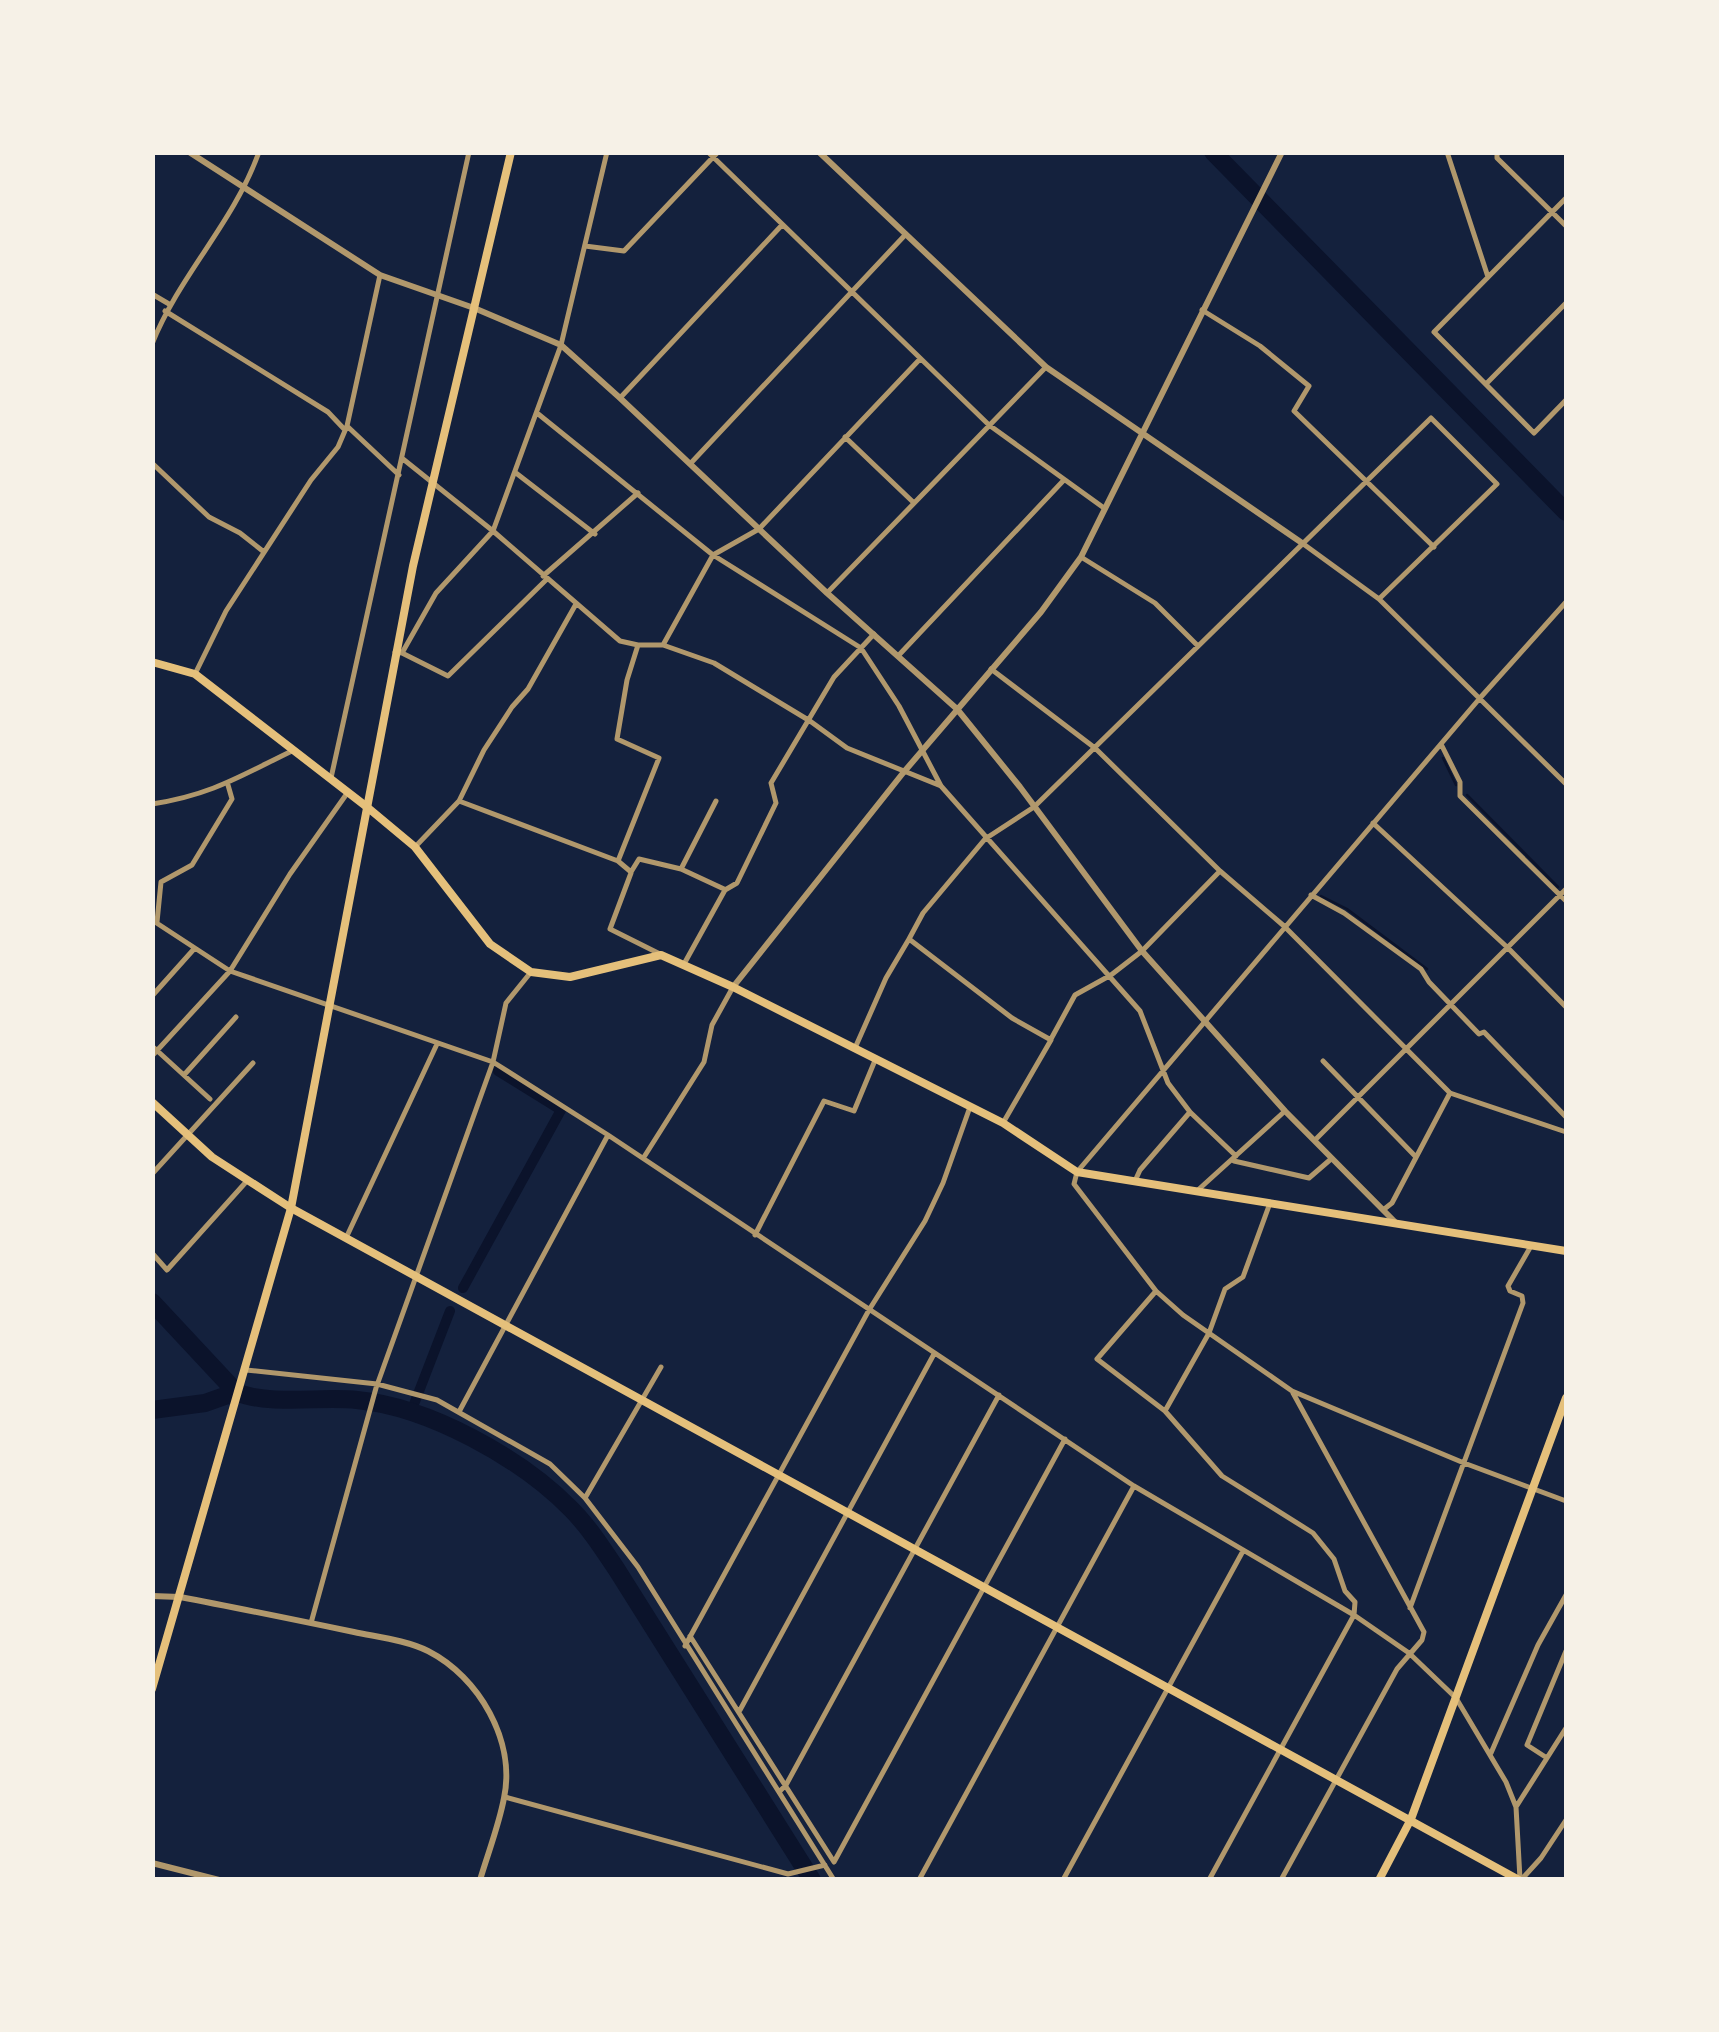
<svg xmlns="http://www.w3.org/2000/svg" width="1719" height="2032" font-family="Jost,sans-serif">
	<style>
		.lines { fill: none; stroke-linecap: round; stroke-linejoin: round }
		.stream { stroke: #0b132b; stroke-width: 2.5 }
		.canal { stroke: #0b132b; stroke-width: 10 }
		.river { stroke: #0b132b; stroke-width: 18 }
		.minor { stroke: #b1986c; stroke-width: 5 }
		.tertiary { stroke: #b1986c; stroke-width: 6 }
		.secondary { stroke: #e5c07b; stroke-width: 8 }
		.primary { stroke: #e5c07b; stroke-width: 8 }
	</style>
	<rect width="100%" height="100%" fill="#14213d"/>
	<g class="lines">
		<path class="stream" d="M1443,758L1456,785
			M1467,795L1558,887
			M1321,896L1347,909L1427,969"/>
		<path class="canal" d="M463,1288L561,1110L498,1071
			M411,1412L450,1311"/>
		<path class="river" d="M1213,152L1566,512
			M152,1302L236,1392C268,1406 321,1396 357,1400C429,1407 521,1458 571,1509C589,1527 603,1549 617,1570L812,1880
			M152,1410L205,1403L236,1392"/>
		<path class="minor" d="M708,152L989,425L1104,508
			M1447,152L1488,277
			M1497,152V158L1566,226
			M1566,198L1434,332L1534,433L1566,400
			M585,246L624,251L718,152
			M152,294L169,304
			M1202,310L1260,346L1309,386L1294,411L1434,547
			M165,311L328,412L345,430
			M152,344C180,274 233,224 259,152
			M1486,384L1566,303
			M620,398L782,225
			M537,413L713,555L861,648L899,706L941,786L1140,1011L1168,1083L1190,1112L1236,1156
			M347,426L399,475
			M845,437L913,502
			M403,459L493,531L620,641L638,645H663L714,663L810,721L847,748L941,786
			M152,463L209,517L240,533L264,552
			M690,464L906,234
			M516,473L595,534
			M1302,543L1379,599L1566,784
			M1081,557L1155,603L1198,646
			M543,576L638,493
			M827,593L1046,367
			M1566,602L1480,698L1077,1172L1074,1184L1156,1291L1183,1315L1292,1391L1464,1463L1566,1501
			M663,645L713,555L759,529L920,359
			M395,652L402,653L436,593L493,531L561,345L607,152
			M402,653L448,676L547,579
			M898,656L1063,481
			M991,669L1095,748L1220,871L1284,926L1450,1093L1566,1132
			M195,674L226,611L311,480L338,447L347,426L380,275
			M1441,744L1460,782V796L1566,901
			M331,778L469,152
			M459,801L618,861L659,758L617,739L627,680L638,645
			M152,804C212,795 242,775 294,750
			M1373,823L1508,948L1566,1007
			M415,847L459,801L484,750L512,707L528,689L576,604
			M618,861L631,872L639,859L681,869L724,889
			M681,869L716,801
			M631,873L610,929L658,953
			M1311,895L1344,913L1421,969L1429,982L1479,1034L1484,1032L1566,1117
			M152,920L230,971L493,1062L376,1388L311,1623
			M157,922L161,882L192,865L232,799L228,785
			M684,964L725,890L737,883L776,803L771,783L834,677L874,634
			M152,996L194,949
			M1051,1039L1075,995L1111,975L1142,951L1220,871
			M152,1046L210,1099
			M855,1048L886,978L909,939
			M152,1056L230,971L290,874L348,792
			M1323,1061L1415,1156
			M184,1075L236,1017
			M1003,1123L1051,1040L1012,1018L909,939L923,913L985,839L1034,807L1431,418L1497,484L1379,599
			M608,1135L1134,1486L1354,1615L1409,1653L1456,1698L1506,1782L1516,1807L1520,1879
			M1315,1140L1566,889
			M644,1157L704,1062L712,1025L733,987
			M1234,1161L1309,1178L1331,1159
			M152,1174L253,1063
			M1135,1181L1140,1170L1190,1112
			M1198,1190L1285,1111
			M1383,1210L1392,1203L1450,1093
			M755,1235L824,1101L854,1111L876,1058
			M346,1238L437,1044
			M152,1253L167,1270L246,1182
			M1156,1291L1097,1359L1165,1411L1222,1476L1313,1533L1334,1559L1345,1591L1355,1602L1354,1615L1209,1880
			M246,1370L377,1384L437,1400L550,1464L585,1498L638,1567L834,1880
			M460,1410L608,1135L493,1062L506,1003L531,972
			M1165,1411L1209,1333L1225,1289L1243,1277L1270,1203
			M585,1498L661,1367
			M1410,1608L1523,1303L1522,1296L1510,1291L1508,1286L1531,1246
			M690,1636L834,1862L1065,1439
			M685,1646L869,1310L925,1221L943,1183L970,1107
			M740,1710L934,1354
			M1491,1753L1538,1645L1566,1595
			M1547,1758L1527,1745L1566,1651
			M779,1792L786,1785L999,1395
			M505,1797L788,1874L825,1865
			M1516,1807L1566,1728
			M919,1880L1134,1486
			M1063,1880L1243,1551
			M1281,1880L1397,1669L1422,1640L1424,1632L1293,1393
			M1521,1880L1541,1858L1566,1820"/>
		<path class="tertiary" d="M189,152L380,275L474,308L561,345L620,398L827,593L957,709L1020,787L1142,951L1285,1111L1395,1222
			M819,152L1046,367L1302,543
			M733,987L903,773L1041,612L1081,557L1282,152
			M152,1596L180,1597C238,1608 296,1620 354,1632C377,1637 406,1640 428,1651C479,1677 516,1741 504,1798C499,1825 488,1853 480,1880
			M152,1863L219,1880"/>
		<path class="secondary" d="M152,662L195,674L367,807L415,847L490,944L531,972L570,977L661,955L733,987L1003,1123L1077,1172L1566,1251
			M152,1102L212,1157L291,1208L1519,1880
			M1379,1880L1411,1819L1566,1398"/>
		<path class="primary" d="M152,1689L291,1208L413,566L511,152"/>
	</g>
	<rect width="1719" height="2032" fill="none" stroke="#f6f1e7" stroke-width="310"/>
</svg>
